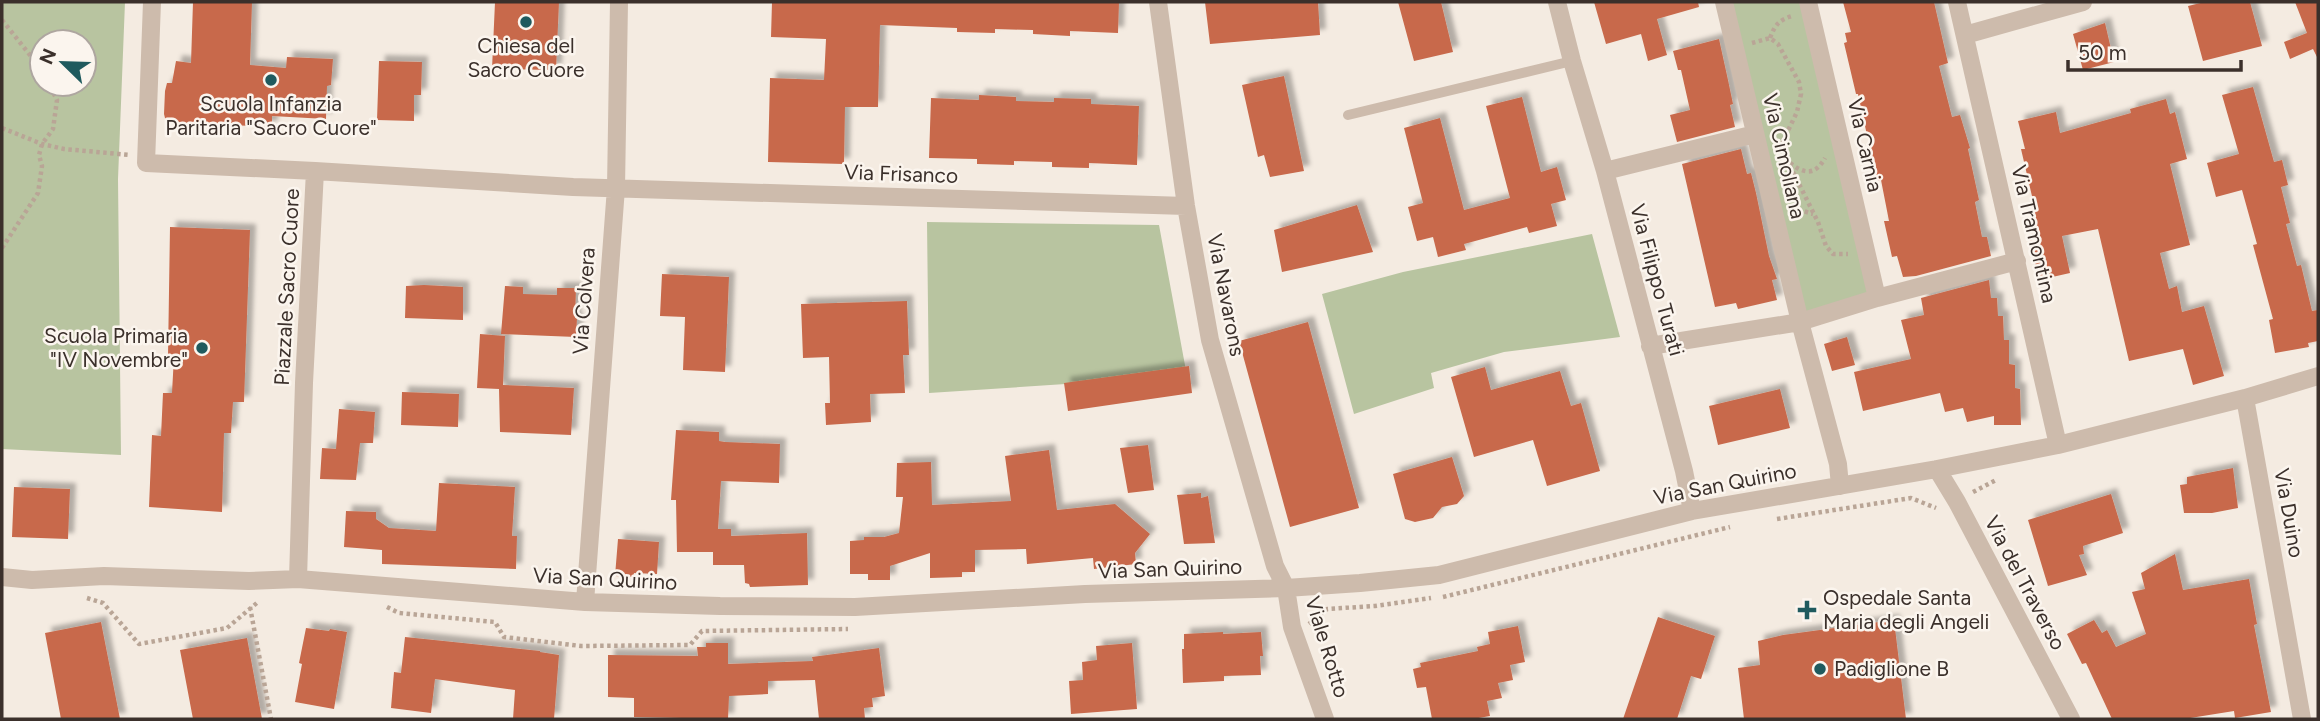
<svg xmlns="http://www.w3.org/2000/svg" width="2320" height="721" font-family="Figtree,sans-serif">
	<style>
		.green { fill: #b8c4a0; fill-rule: evenodd }
		.building { fill: #c8694b; filter: url(#shadow) }
		.lines { fill: none; stroke-linecap: round; stroke-linejoin: round }
		.path { stroke: #b9a596; stroke-width: 4.5; stroke-dasharray: 3.5 3.5; stroke-linecap: butt }
		.service { stroke: #cdbbac; stroke-width: 10 }
		.minor { stroke: #cdbbac; stroke-width: 18 }
		.poi-dot { fill: #1f5a5e; stroke: #fbf5ee; stroke-width: 2.5 }
		.labels { text-anchor: middle; stroke-width: 5; stroke-linejoin: round; paint-order: stroke }
		.poi-label { font-size: 21px; fill: #3b302b; stroke: #fbf5ee }
		.street-label { font-size: 21px; fill: #3b302b; stroke: #fbf5ee }
	</style>
	<defs>
		<filter id="shadow"><feDropShadow dx="6" dy="-6" stdDeviation="2" flood-color="#0004"/></filter>
	</defs>
	<rect width="100%" height="100%" fill="#f4ebe1"/>
	<path class="green" d="M2,2H125L118,179L121,455L2,449ZM84,42V84H42V42Z
		M1724,2H1808L1877,298L1800,322Z
		M927,222L1159,225L1187,376L929,393Z
		M1592,234L1620,337L1504,352L1431,373L1434,388L1354,414L1322,294L1403,272Z"/>
	<path class="building" d="M193,2H252L250,65L286,68L287,57L333,59L331,85L327,86L326,119L272,116V127L166,122L164,114L165,91L167,83H172L176,61L191,63Z
		M495,2H559L556,70L492,69Z
		M772,2H1119L1118,33L1070,31V36L1033,34V30L995,29V33L957,32V28L880,25L878,107H845L844,164L768,162L770,78L824,80L826,39L771,37Z
		M1205,2H1318L1320,35L1210,44Z
		M1398,2H1441L1453,52L1414,61Z
		M1594,2H1698L1699,7L1657,19L1667,55L1648,61L1641,34L1606,44Z
		M1843,2H1934L1948,63L1939,66L1952,117L1960,115L1970,148L1968,149L1979,200L1975,202L1982,237H1987L1991,256L1916,276L1903,277L1897,256L1892,257L1884,221H1889L1881,180L1877,181L1858,94H1856L1844,43L1847,42L1845,33L1851,32Z
		M2205,2H2250L2262,46L2203,61L2188,6Z
		M2295,2H2318V59L2313,49L2290,59L2284,42L2307,33Z
		M2105,23L2114,62L2083,70L2073,34Z
		M1719,39L1728,80L1733,104L1730,105L1735,127L1677,142L1670,115L1690,110L1681,70H1678L1673,51Z
		M379,61L422,62L421,95H414V121L377,120Z
		M1284,76L1304,171L1270,177L1264,155L1258,157L1242,85Z
		M2253,87L2274,162L2282,160L2288,185L2281,187L2290,223L2286,224L2297,266L2301,265L2312,311L2318,310V341L2308,343L2309,347L2275,353L2269,320L2273,319L2253,245L2257,244L2242,190L2216,197L2207,163L2239,154L2222,95Z
		M979,95L1016,97V101L1054,102V98L1091,99V104L1139,106L1137,165L1089,163V168L1052,167V162L1014,161V165L977,164V159L929,158L931,98L979,100Z
		M1522,97L1541,172L1557,167L1566,200L1551,204L1557,226L1529,233L1527,227L1464,244L1466,250L1438,257L1433,237L1417,241L1408,207L1423,203L1404,128L1440,118L1464,210L1510,198L1486,106Z
		M2166,99L2170,114L2175,112L2187,159L2170,164L2190,245L2160,253L2169,289L2177,286L2182,312L2204,306L2224,376L2193,385L2183,349L2129,361L2098,229L2062,236L2070,273L2039,280L2029,234L2036,233L2031,210L2035,209L2021,149H2025L2018,121L2056,112L2060,133L2131,113L2130,109Z
		M1741,149L1747,174L1751,173L1756,193L1769,256L1777,279L1772,280L1777,300L1738,309L1736,303L1715,307L1682,164Z
		M1357,205L1373,252L1282,272L1274,230Z
		M170,227L250,230L244,402H233L231,433H224L222,512L149,507L152,435L161,436L163,393H172L174,356H168Z
		M662,274L729,277L725,372L683,370L685,317L660,316Z
		M1989,280L1991,298H1997L1998,316H2003L2004,340H2009V364L2015,365V388L2020,389L2021,425H1994V416L1967,422L1963,408L1945,412L1940,393L1863,411L1854,372L1911,359L1901,320L1924,315L1921,298Z
		M424,285L463,287V320L405,318L406,286Z
		M505,286L523,287V294L557,295V288H576L575,318H577L576,337L501,334Z
		M907,301L909,355H903L905,393L870,394L871,422L826,425L825,403H830L829,357L803,358L801,304Z
		M1308,322L1359,508L1290,527L1239,341Z
		M480,334L505,336L503,385L574,388L571,435L500,432L499,389L477,388Z
		M1847,337L1855,365L1832,371L1824,344Z
		M1189,366L1192,393L1068,411L1064,383Z
		M1485,367L1491,390L1560,371L1571,406L1581,403L1600,471L1547,486L1533,440L1474,457L1451,377Z
		M1780,389L1790,428L1718,445L1709,406Z
		M402,392L459,394L458,427L401,425Z
		M339,409L375,412L373,443H360L356,480L320,479L322,448L336,449Z
		M676,430L719,432V441L725,442L780,444L779,483L721,481L718,529H731V536L807,533L808,585L750,587L749,584L745,583L744,565H713V552H677L676,500H671Z
		M1148,445L1154,490L1128,493L1120,448Z
		M1049,450L1057,510L1115,504L1150,534L1135,553L1136,564L1094,569L1093,558L1027,564L1026,549L975,550V572H962V577L930,578V553L890,566V580H868V574H850V541L864,540V537H884L899,533L903,497H896L897,463L931,462L932,505L1011,501L1005,456Z
		M1452,457L1464,496L1457,504L1442,507L1433,518L1415,522L1405,519L1393,474Z
		M2233,468L2238,508L2212,513H2184L2180,485L2187,484V477Z
		M439,483L515,487L512,536H517L516,569L382,564V550L344,547L346,511L376,512V519L389,528L436,531Z
		M14,487L70,489L68,539L12,537Z
		M1201,493V498L1208,496L1215,543L1184,544L1177,495Z
		M2111,494L2123,533L2083,546L2084,554L2079,555L2087,575L2048,586L2028,520Z
		M618,539L659,542L657,574L634,573L633,577L615,576Z
		M2175,554L2183,590L2249,579L2257,624L2254,625L2271,712L2235,718L2234,711L2184,719H2112L2086,663L2082,664L2067,634L2094,620L2102,633L2107,630L2116,647L2146,634L2132,592L2145,589L2141,573Z
		M1658,617L1715,636L1701,679L1691,676L1677,719H1623Z
		M1894,620L1906,719H1744L1738,668L1760,665L1758,641L1783,635Z
		M101,622L120,719H61L45,633Z
		M1518,626L1525,662L1510,665L1513,680L1498,683L1502,698L1487,701L1490,716L1473,719H1432L1426,687L1417,688L1413,669L1421,667L1420,663L1478,651L1477,647L1490,644L1488,632Z
		M306,628L329,631L330,629L347,632L334,709L295,702L302,664L299,663Z
		M1223,632V634L1261,632L1263,656H1260L1261,675L1224,676V681L1183,683L1182,649H1184V634Z
		M405,637L540,651V652L559,655L554,719H513L515,690L435,679L431,713L391,708L394,672L401,673Z
		M247,638L262,719H193L180,650Z
		M706,643H728V664L813,661L812,657L879,648L885,696L872,698L873,707L864,708L865,719H819L815,680L768,681V694L729,696L728,719L634,717V698L608,697V655L698,656L697,647H706Z
		M1132,643L1137,709L1071,714L1069,681L1083,680L1082,662L1097,660L1096,646Z"/>
	<g class="lines">
		<path class="path" d="M2,20L42,70
			M1770,38C1775,25 1779,20 1792,16
			M1752,43L1770,38L1778,44L1799,82L1801,94L1797,112L1783,141L1784,154L1818,222L1826,246L1833,254H1848
			M2,128L42,144L64,149L130,155
			M1790,163C1804,174 1815,176 1825,158
			M1791,211L1800,210L1813,214
			M2,248L38,193L42,166L39,155L42,144L53,129L57,100L49,84
			M1973,492L1996,480
			M1777,519L1911,498L1936,508
			M1443,597L1730,527
			M87,598L103,603L139,644L227,628L258,602
			M250,607L271,719
			M387,607L399,613L495,622L504,637L581,646L690,645L702,631L848,629
			M1309,624L1327,609L1375,606L1431,598"/>
		<path class="service" d="M1348,115L1572,61"/>
		<path class="minor" d="M152,2L146,163L315,171
			M1158,2L1186,206L1210,340L1275,566L1286,588L1292,627L1325,719
			M1557,2L1572,61L1605,171L1684,471L1692,511
			M1724,2L1800,322L1838,464L1840,486
			M1808,2L1877,298
			M1957,2L2058,445
			M1965,35L2083,2
			M1605,171L1755,134
			M1650,346L1800,322L1877,298L2017,261
			M2245,398L2302,719
			M1937,469L1957,502L2071,719
			M2,577L32,580L104,576L249,581L298,579L585,602L720,606L855,607L1085,594L1286,588L1360,583L1439,575L1692,511L1937,469L2058,445L2245,398L2318,376
			M298,579L304,383L315,171L573,187L1186,206
			M585,602L616,188L619,2"/>
	</g>
	<g class="poi-dot">
		<circle cx="526" cy="22" r="7"/>
		<circle cx="271" cy="80" r="7"/>
		<circle cx="202" cy="348" r="7"/>
		<path d="M1803.5 599.5h7v7h7v7h-7v7h-7v-7h-7v-7h7z"/>
		<circle cx="1820" cy="669" r="7"/>
	</g>
	<g class="labels">
		<g class="poi-label">
			<text x="526" y="53">Chiesa del<tspan x="526" dy="24">Sacro Cuore</tspan></text>
			<text x="271" y="111">Scuola Infanzia<tspan x="271" dy="24">Paritaria "Sacro Cuore"</tspan></text>
			<text x="188" y="343" text-anchor="end">Scuola Primaria<tspan x="188" dy="24">"IV Novembre"</tspan></text>
			<text x="1823" y="605" text-anchor="start">Ospedale Santa<tspan x="1823" dy="24">Maria degli Angeli</tspan></text>
			<text x="1834" y="676" text-anchor="start">Padiglione B</text>
		</g>
		<g class="street-label">
			<text transform="translate(1865 145) rotate(77)" y="7">Via Carnia</text>
			<text transform="translate(1784 156) rotate(77)" y="7">Via Cimoliana</text>
			<text transform="translate(901 174) rotate(2)" y="7">Via Frisanco</text>
			<text transform="translate(2034 234) rotate(77)" y="7">Via Tramontina</text>
			<text transform="translate(1657 280) rotate(75)" y="7">Via Filippo Turati</text>
			<text transform="translate(287 287) rotate(-87)" y="7">Piazzale Sacro Cuore</text>
			<text transform="translate(1226 295) rotate(79)" y="7">Via Navarons</text>
			<text transform="translate(584 301) rotate(-86)" y="7">Via Colvera</text>
			<text transform="translate(1725 484) rotate(-11)" y="7">Via San Quirino</text>
			<text transform="translate(2289 513) rotate(80)" y="7">Via Duino</text>
			<text transform="translate(1170 569) rotate(-2)" y="7">Via San Quirino</text>
			<text transform="translate(605 579) rotate(3)" y="7">Via San Quirino</text>
			<text transform="translate(2025 583) rotate(62)" y="7">Via del Traverso</text>
			<text transform="translate(1327 647) rotate(73)" y="7">Viale Rotto</text>
		</g>
	</g>
	<rect width="2320" height="721" fill="none" stroke="#3b302b" stroke-width="7"/>
	<g transform="translate(63 63) rotate(293)"><circle r="33" fill="#fbf5ee" stroke="#aea6a0" stroke-width="2"/>
	<path d="M0-5L12 26L0 18L-12 26Z" fill="#1f5a5e"/>
	<text y="-10" font-size="19" font-weight="bold" text-anchor="middle" fill="#3b302b">N</text>
	</g>
	<path d="M2068 60v10h173v-10" fill="none" stroke="#3b302b" stroke-width="3.5"/>
	<text x="2078" y="60" font-size="21" fill="#3b302b" stroke="#fbf5ee" stroke-width="5" paint-order="stroke">50 m</text>
</svg>
